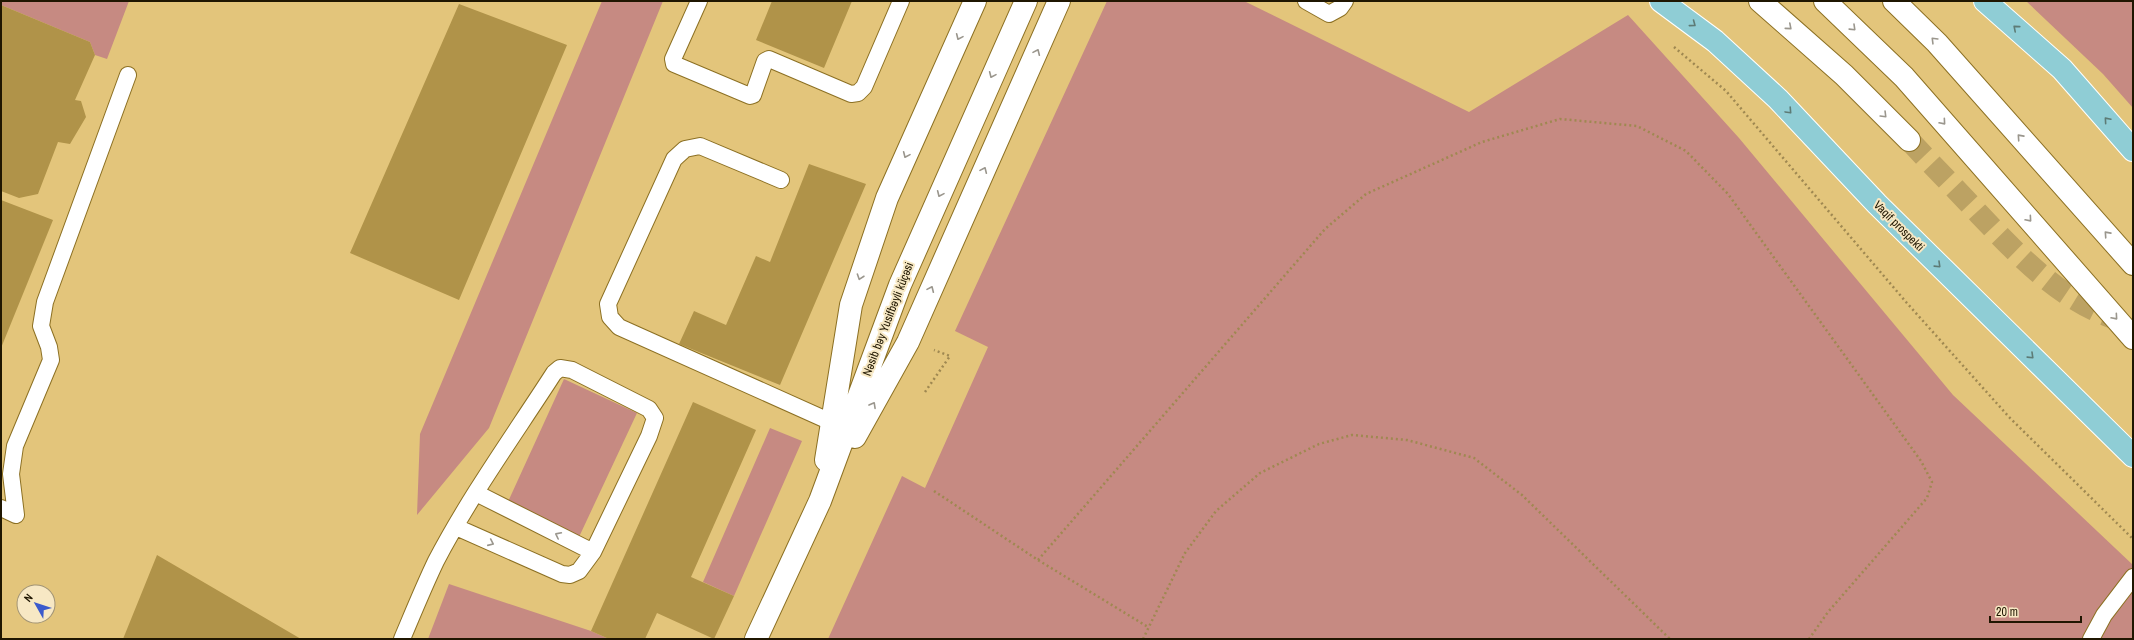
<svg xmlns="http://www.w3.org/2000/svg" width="2134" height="640" font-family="'Archivo Narrow',sans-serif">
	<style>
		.green { fill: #c68a82 }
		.building { fill: #b09349 }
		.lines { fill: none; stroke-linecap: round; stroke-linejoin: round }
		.tertiary-tunnel { stroke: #bca263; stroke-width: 22; stroke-dasharray: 22 11; stroke-linecap: butt }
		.service-casing { stroke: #8c7023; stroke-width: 18 }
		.tertiary-casing { stroke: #8c7023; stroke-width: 24 }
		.secondary-casing { stroke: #8c7023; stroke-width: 24 }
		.primary-casing { stroke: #fff; stroke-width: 24 }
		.path { stroke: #9f8851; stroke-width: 2.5; stroke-dasharray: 2 3; stroke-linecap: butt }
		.service { stroke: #fff; stroke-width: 16 }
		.tertiary { stroke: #fff; stroke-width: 22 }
		.secondary { stroke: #fff; stroke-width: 22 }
		.primary { stroke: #8fcdd5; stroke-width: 22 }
		.oneway { stroke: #5d7b76 }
		.oneway2 { stroke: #9a968d }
		.labels { text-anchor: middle; stroke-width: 4; stroke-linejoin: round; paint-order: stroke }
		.street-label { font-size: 12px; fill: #1f1601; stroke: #f7e8c4 }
	</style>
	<rect width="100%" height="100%" fill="#e3c57b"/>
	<path class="green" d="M1,1H129L107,59L95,55L90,42L1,5Z
		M602,1H663L489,428L417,515L420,434Z
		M1107,1H1244L1469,112L1628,15L1739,138L1953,395L2133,565V639H828L902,476L925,488L988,347L955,331Z
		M2026,1H2133V108L2103,74Z
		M564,379L637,413L579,537L507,504Z
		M770,428L802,441L734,596L703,582Z
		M449,584L591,631L609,639H428Z"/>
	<path class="building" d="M772,1H852L824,68L756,40Z
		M459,4L567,45L459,300L350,253Z
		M1,5L90,42L95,55L75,100L81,101L86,117L70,144L58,142L38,194L19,198L1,191Z
		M809,164L866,184L780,385L679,344L694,311L726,325L756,256L770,262Z
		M1,200L53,220L1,348Z
		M693,402L756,430L691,577L734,596L714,639L657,613L645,639H609L591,631Z
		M157,555L301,639H123Z"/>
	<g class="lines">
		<path class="tertiary-tunnel" d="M1909,140C1932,165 1956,189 1979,214C2019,256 2061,301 2119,320"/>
		<defs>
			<path id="service" d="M699,1L673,59L674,64L750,96L753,95L765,61L769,59L851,94L858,93L864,87L901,1
				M1306,1L1329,14L1340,8L1345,1
				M781,180L700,146L685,149L674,159L608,304L610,317L619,327L831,422
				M476,493L593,552
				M1,508L16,515L11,474L15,446L51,360L49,347L41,326L45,302L128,75
				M402,639C413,613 424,586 436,561C470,496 514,435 554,373L560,368L572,370L649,409L655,418L649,436L593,552L579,571L570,575L562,574L456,527
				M2091,639L2104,615L2133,577"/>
			<path id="tertiary" d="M1760,1L1844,75L1909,140"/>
			<path id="secondary" d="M1825,1L1904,77L2133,338
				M1894,1L1937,43L2133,264
				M855,437L908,342L1059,1
				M826,460L851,305L887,198L975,1
				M756,639L820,501L900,285L1026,1"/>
			<path id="primary" d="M1661,1L1715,41L1778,99L1877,204L2133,456
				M1985,1L2062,69L2133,150"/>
		</defs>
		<use href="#service" class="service-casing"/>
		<use href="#tertiary" class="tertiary-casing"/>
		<use href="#secondary" class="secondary-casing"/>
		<use href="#primary" class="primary-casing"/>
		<path class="path" d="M1674,47L1726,91L1906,302L2009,417L2132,538
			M925,392L950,356L934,350
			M934,491L1038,560L1148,627
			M1038,560L1325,229L1366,194L1482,142L1560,119L1637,126L1686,151L1728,194L1921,461L1932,482L1927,498L1828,612L1809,639
			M1143,639L1185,553L1216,511L1260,473L1319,444L1352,435L1407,440L1474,458L1522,495L1670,639"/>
		<use href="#service" class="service"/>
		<use href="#tertiary" class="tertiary"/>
		<use href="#secondary" class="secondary"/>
		<use href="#primary" class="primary"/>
	</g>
	<defs><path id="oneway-chevron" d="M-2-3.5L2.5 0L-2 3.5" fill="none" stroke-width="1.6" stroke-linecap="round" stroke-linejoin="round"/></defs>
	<g class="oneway">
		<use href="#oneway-chevron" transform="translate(1693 24) rotate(37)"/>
		<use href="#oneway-chevron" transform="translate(2016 28) rotate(-139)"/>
		<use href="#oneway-chevron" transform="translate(1789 111) rotate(47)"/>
		<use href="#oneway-chevron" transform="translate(2107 120) rotate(-131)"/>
		<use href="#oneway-chevron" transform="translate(1938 265) rotate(44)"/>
		<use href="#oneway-chevron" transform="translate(2031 356) rotate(44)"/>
	</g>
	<g class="oneway2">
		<use href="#oneway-chevron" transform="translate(1789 27) rotate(41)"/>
		<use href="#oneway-chevron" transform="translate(1853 28) rotate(44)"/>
		<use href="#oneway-chevron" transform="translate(959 37) rotate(114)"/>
		<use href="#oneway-chevron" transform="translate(1934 40) rotate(-135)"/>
		<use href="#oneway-chevron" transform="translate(1037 52) rotate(-66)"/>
		<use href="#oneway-chevron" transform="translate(992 75) rotate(114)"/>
		<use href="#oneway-chevron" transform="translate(1884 115) rotate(45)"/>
		<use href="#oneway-chevron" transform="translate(1943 122) rotate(49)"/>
		<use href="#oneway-chevron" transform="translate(2020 137) rotate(-132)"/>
		<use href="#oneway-chevron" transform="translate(906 155) rotate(114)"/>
		<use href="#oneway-chevron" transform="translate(984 170) rotate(-66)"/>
		<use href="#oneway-chevron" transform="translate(940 194) rotate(114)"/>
		<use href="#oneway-chevron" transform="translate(2029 219) rotate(49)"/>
		<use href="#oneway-chevron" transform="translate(2107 234) rotate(-132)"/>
		<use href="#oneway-chevron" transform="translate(860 277) rotate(109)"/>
		<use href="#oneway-chevron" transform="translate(931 289) rotate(-66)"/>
		<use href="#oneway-chevron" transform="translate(2115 317) rotate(49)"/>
		<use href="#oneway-chevron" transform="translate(873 405) rotate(-61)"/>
		<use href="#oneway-chevron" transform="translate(558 535) rotate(-153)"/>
		<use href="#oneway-chevron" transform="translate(491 543) rotate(24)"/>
	</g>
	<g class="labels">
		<g class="street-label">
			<text transform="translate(1899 226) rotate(45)" y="4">Vaqif prospekti</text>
			<text transform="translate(888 319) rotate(-69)" y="4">Nəsib bəy Yusifbəyli küçəsi</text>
		</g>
	</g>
	<rect width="2134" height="640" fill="none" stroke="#1f1601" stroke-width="4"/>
	<g transform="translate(36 604) rotate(309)"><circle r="19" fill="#f7e8c4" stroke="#a19476"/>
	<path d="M0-3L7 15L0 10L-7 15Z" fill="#3b5acc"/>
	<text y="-6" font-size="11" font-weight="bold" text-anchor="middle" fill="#1f1601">N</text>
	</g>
	<path d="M1990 616v6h91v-6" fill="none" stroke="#1f1601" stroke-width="2"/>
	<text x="1996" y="616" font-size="12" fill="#1f1601" stroke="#f7e8c4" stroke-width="3" paint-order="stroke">20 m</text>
</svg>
